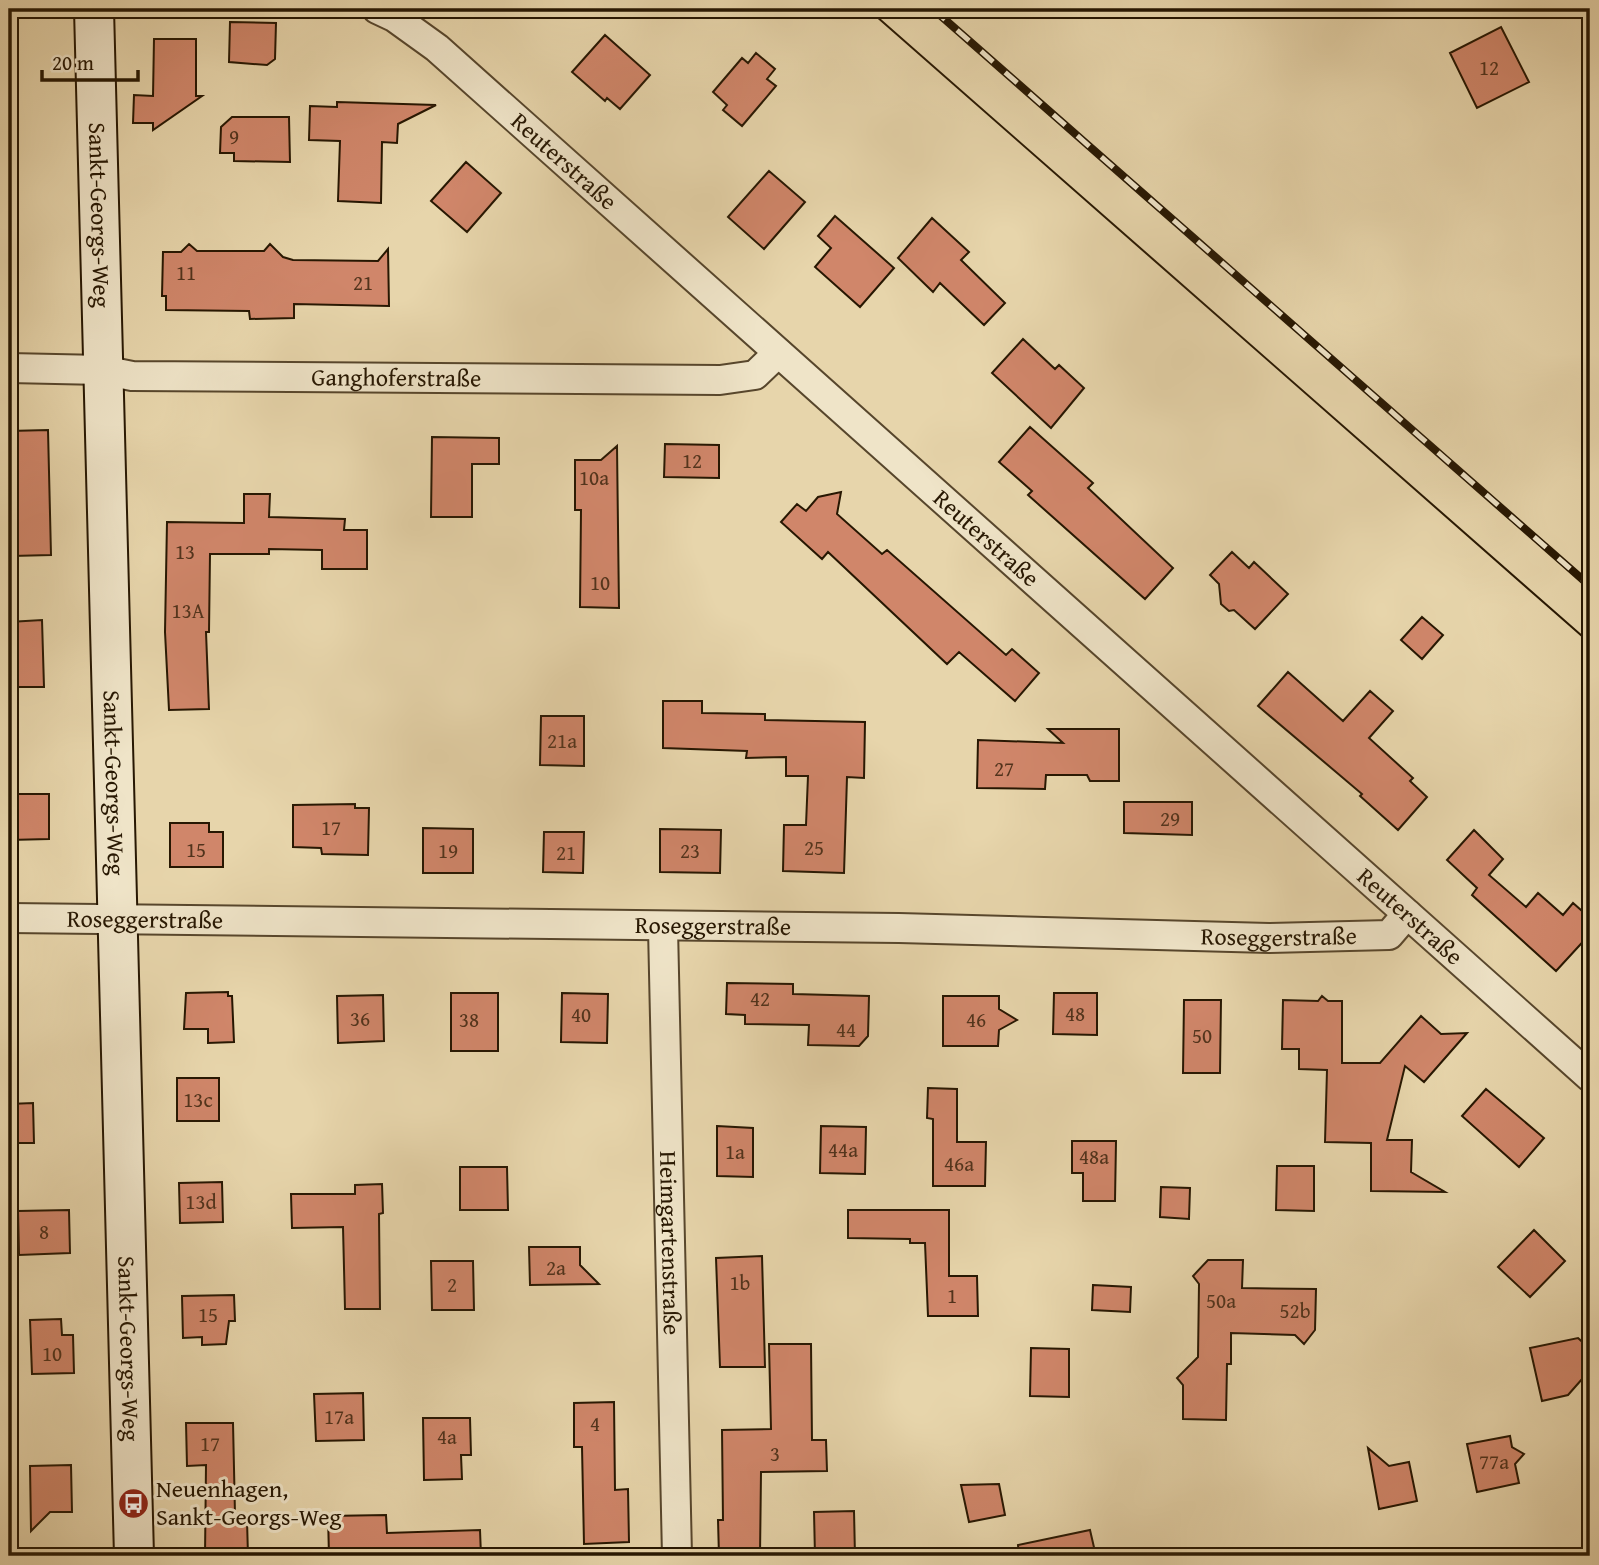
<svg xmlns="http://www.w3.org/2000/svg" width="1599" height="1565" font-family="'Gentium Book Plus',serif">
	<style>
		.building { fill: #d0866a; stroke: #271702; stroke-width: 2 }
		.lines { fill: none; stroke-linecap: round; stroke-linejoin: round }
		.street-casing { stroke: #57462c; stroke-width: 32 }
		.secondary-casing { stroke: #271702; stroke-width: 42 }
		.street { stroke: #efe4c8; stroke-width: 28 }
		.secondary { stroke: #efe4c8; stroke-width: 38 }
		.tram { stroke: #271702; stroke-width: 2 }
		.rail-casing { stroke: #271702; stroke-width: 8 }
		.rail { stroke: #efe4c8; stroke-width: 5; stroke-dasharray: 16; stroke-linecap: butt }
		.labels { text-anchor: middle; stroke-width: 6; stroke-linejoin: round; paint-order: stroke }
		.number-label { font-size: 21px; fill: #51331c }
		.street-label { font-size: 24px; fill: #271702; stroke: #efe4c8 }
		.poi-label { font-size: 24px; fill: #271702; stroke: #efe4c8; text-anchor: start }
	</style>
	<rect width="100%" height="100%" fill="#e7d5ab"/>
	<filter id="stains"><feTurbulence type="fractalNoise" baseFrequency=".00286" numOctaves="4"/><feColorMatrix values="0 0 0 0 .2 0 0 0 0 .09 0 0 0 0 .02 0 0 0 .5 -.17"/></filter>
	<radialGradient id="worn" r=".72"><stop offset=".6" stop-color="#630" stop-opacity="0"/><stop offset="1" stop-color="#630" stop-opacity=".3"/></radialGradient>
	<path class="building" d="M230,22L276,23L275,59L267,65L229,62Z
		M1501,27L1529,82L1477,108L1450,53Z
		M605,35L650,75L620,109L607,98L605,101L572,72Z
		M154,39H196V96H202L153,130V123H133L134,95L153,96Z
		M756,53L775,69L767,79L776,86L742,126L723,110L727,105L713,92L742,58L748,63Z
		M337,102L436,105L398,124L397,143L382,142L381,203L338,201L340,141L309,140L310,106L337,107Z
		M232,117H289L290,162L234,161V153H220L221,127Z
		M466,162L501,193L467,232L431,201Z
		M769,171L805,202L764,249L728,217Z
		M835,216L894,268L860,307L815,267L831,248L818,236Z
		M932,218L969,252L961,260L1005,303L984,325L940,283L933,292L898,258Z
		M189,244L197,251H264L270,244L283,257L293,260L378,261L388,249L389,306L294,304V318L250,319L249,311L166,310V296H162L163,252H181Z
		M1023,339L1055,369L1059,365L1084,388L1051,428L992,373Z
		M1030,427L1093,483L1088,488L1173,568L1145,599L1028,495L1032,491L999,462Z
		M48,430L51,555L12,556L9,431Z
		M432,437L499,438V464H472V517H431Z
		M665,444L719,445V478L664,477Z
		M617,446L619,608L580,607L581,510H575V460H601Z
		M841,492L837,514L882,554L887,550L1006,655L1012,649L1039,673L1015,701L959,652L947,664L828,552L822,559L781,522L797,504L806,511L818,497Z
		M244,494H270L269,517L345,519L344,530H367V569H322V550L269,549V554H210L209,632H206L209,709L169,710L165,632L167,522L244,523Z
		M1232,552L1249,568L1254,562L1288,594L1255,629L1234,610L1229,611L1221,604L1219,584L1210,575Z
		M1422,617L1443,635L1422,659L1401,640Z
		M42,620L44,687H9V622Z
		M1288,672L1343,721L1370,691L1393,711L1369,738L1413,778L1410,781L1427,797L1398,830L1360,796L1362,794L1258,706Z
		M663,701H702V713L765,714V720L865,722L864,778L847,777L844,873L783,871L784,825H806L808,776H786V757L746,758L747,751L663,748Z
		M541,716H584V766L540,765Z
		M1048,729H1119V781H1090L1087,775H1046L1045,789L977,788L978,740L1063,743Z
		M9,794H49V839L9,840Z
		M1124,802H1192V835L1124,833Z
		M355,804V808H369L368,855L322,854L321,848L293,847V805Z
		M170,823H209V832H223V867H170Z
		M423,828L473,829V873H423Z
		M660,829L721,830L720,873L660,872Z
		M1474,830L1503,859L1489,875L1526,907L1538,893L1563,915L1573,903L1590,918V934L1556,971L1472,895L1477,888L1447,860Z
		M544,832H584L583,873L543,872Z
		M727,983L793,984V994L869,996L868,1036L859,1046L808,1045L809,1025L745,1024V1015L726,1014Z
		M228,992V996H232L234,1042L208,1043V1029H184L186,993Z
		M451,993H498V1051H451Z
		M562,993L608,994L607,1043L561,1042Z
		M1054,993H1097V1035L1053,1034Z
		M383,995L384,1041L338,1043L337,996Z
		M943,996H999V1009L1017,1020L999,1030L998,1046H943Z
		M1322,996L1328,1001H1342V1063H1380L1421,1016L1441,1034L1467,1033L1424,1082L1405,1066L1387,1140H1412L1411,1172L1445,1192L1371,1191V1143L1325,1142L1327,1070L1299,1069V1049H1282L1283,1000L1318,1001Z
		M1184,1000H1221L1220,1073H1183Z
		M177,1078H219V1121H177Z
		M928,1088L957,1089V1142H986L985,1186H933V1119L927,1118Z
		M1486,1089L1544,1138L1519,1167L1462,1116Z
		M33,1103L34,1143H9V1104Z
		M717,1126L753,1128V1177L717,1176Z
		M821,1126L866,1127L865,1174L820,1173Z
		M1072,1141H1116L1115,1201H1083V1173H1072Z
		M1277,1166H1314V1211L1276,1210Z
		M460,1167H507L508,1210H460Z
		M222,1182L223,1222L180,1223L179,1183Z
		M382,1184L383,1213L379,1214L380,1309H345L343,1227L292,1228L291,1194H355V1185Z
		M1161,1187L1190,1188L1189,1219L1160,1217Z
		M69,1210L70,1253L19,1255L18,1211Z
		M848,1210H949V1276H977L978,1316H928L925,1243H910V1239L848,1238Z
		M1534,1230L1565,1261L1530,1297L1498,1267Z
		M529,1247H580V1265L599,1284L530,1285Z
		M762,1256L765,1367H720L716,1258Z
		M1208,1260H1243L1242,1288L1316,1289L1315,1330L1304,1344L1295,1335L1231,1333V1364H1227L1226,1420L1183,1419V1385L1177,1378L1198,1357L1199,1284L1193,1276Z
		M431,1261H473L474,1310H432Z
		M1093,1285L1131,1287L1130,1312L1092,1310Z
		M234,1295L235,1321H229L226,1344L202,1345V1337L183,1338L182,1296Z
		M61,1319L62,1335H73L74,1373L32,1374L30,1320Z
		M1578,1338L1590,1349V1370L1568,1395L1542,1401L1530,1348Z
		M769,1344H811L812,1440H826L827,1471L761,1472L760,1556H719L718,1520H723L722,1430L771,1429Z
		M1031,1348L1069,1349V1397L1030,1396Z
		M363,1393L364,1440L316,1441L314,1394Z
		M614,1402L615,1490L628,1489L629,1542L584,1544L582,1447H574V1403Z
		M423,1418H470L471,1455H461L462,1479L424,1480Z
		M186,1423H233L235,1514H241L242,1521L247,1520L248,1556H205L206,1465L187,1466Z
		M1510,1436L1512,1447L1524,1454L1515,1464L1519,1483L1477,1492L1467,1444Z
		M1368,1448L1389,1466L1409,1462L1417,1501L1379,1509Z
		M71,1465L72,1512H50L31,1531L30,1466Z
		M999,1484L1005,1515L969,1522L961,1485Z
		M854,1511L855,1556H815L814,1512Z
		M386,1515L387,1533L480,1530L481,1556H329L328,1516Z
		M1090,1530L1096,1556H1019L1018,1545Z"/>
	<g class="lines">
		<defs>
			<g id="street">
				<path id="s1" d="M377,9L394,17L437,48L1590,1077"/>
				<path id="s2" d="M9,368L102,370L132,376L720,380L755,375L778,353"/>
				<path id="s3" d="M9,918L899,928L1269,938L1389,935L1407,914"/>
				<path id="s4" d="M663,928L677,1556"/>
			</g>
			<g id="secondary">
				<path id="s5" d="M94,9L134,1556"/>
			</g>
		</defs>
		<use href="#street" class="street-casing"/>
		<use href="#secondary" class="secondary-casing"/>
		<use href="#street" class="street"/>
		<use href="#secondary" class="secondary"/>
		<path class="tram" d="M868,9L1590,643"/>
		<defs>
			<path id="rail" d="M933,9L1590,586"/>
		</defs>
		<use href="#rail" class="rail-casing"/>
		<use href="#rail" class="rail"/>
	</g>
	<defs>
		<symbol id="bus-disc" viewBox="-11 -11 22 22"><circle r="9.5" fill="#8f2418" stroke="#efe4c8"/><path d="M-5-6H5V4H4V6H2V4H-2V6H-4V4H-5ZM-3.5-4V0h7V-4ZM-3.5 1.2v1.5H-2V1.2ZM2 1.2v1.5H3.5V1.2Z" fill="#fff"/></symbol>
	</defs>
	<g fill-rule="evenodd">
		<use href="#bus-disc" x="116" y="1486" width="35" height="35"/>
	</g>
	<g class="labels">
		<g class="number-label">
			<text x="1489" y="75">12</text>
			<text x="234" y="144">9</text>
			<text x="186" y="280">11</text>
			<text x="363" y="290">21</text>
			<text x="692" y="468">12</text>
			<text x="594" y="485">10a</text>
			<text x="185" y="559">13</text>
			<text x="600" y="590">10</text>
			<text x="188" y="618">13A</text>
			<text x="562" y="748">21a</text>
			<text x="1004" y="776">27</text>
			<text x="1170" y="826">29</text>
			<text x="331" y="835">17</text>
			<text x="814" y="855">25</text>
			<text x="196" y="857">15</text>
			<text x="448" y="858">19</text>
			<text x="690" y="858">23</text>
			<text x="566" y="860">21</text>
			<text x="760" y="1006">42</text>
			<text x="1075" y="1021">48</text>
			<text x="581" y="1022">40</text>
			<text x="360" y="1026">36</text>
			<text x="469" y="1027">38</text>
			<text x="976" y="1027">46</text>
			<text x="846" y="1037">44</text>
			<text x="1202" y="1043">50</text>
			<text x="198" y="1107">13c</text>
			<text x="843" y="1157">44a</text>
			<text x="735" y="1159">1a</text>
			<text x="1094" y="1164">48a</text>
			<text x="959" y="1171">46a</text>
			<text x="201" y="1209">13d</text>
			<text x="44" y="1239">8</text>
			<text x="556" y="1275">2a</text>
			<text x="740" y="1290">1b</text>
			<text x="452" y="1292">2</text>
			<text x="952" y="1303">1</text>
			<text x="1221" y="1308">50a</text>
			<text x="1295" y="1318">52b</text>
			<text x="208" y="1322">15</text>
			<text x="52" y="1361">10</text>
			<text x="339" y="1424">17a</text>
			<text x="595" y="1431">4</text>
			<text x="447" y="1444">4a</text>
			<text x="210" y="1451">17</text>
			<text x="775" y="1461">3</text>
			<text x="1494" y="1469">77a</text>
		</g>
		<g class="street-label">
			<text dy="8" stroke="none"><textPath href="#s1" startOffset="242">Reuterstraße</textPath></text>
			<text dy="8" stroke="none"><textPath href="#s5" startOffset="206">Sankt-Georgs-Weg</textPath></text>
			<text dy="8" stroke="none"><textPath href="#s2" startOffset="388">Ganghoferstraße</textPath></text>
			<text dy="8" stroke="none"><textPath href="#s1" startOffset="808">Reuterstraße</textPath></text>
			<text dy="8" stroke="none"><textPath href="#s5" startOffset="774">Sankt-Georgs-Weg</textPath></text>
			<text dy="8" stroke="none"><textPath href="#s1" startOffset="1376">Reuterstraße</textPath></text>
			<text dy="8" stroke="none"><textPath href="#s3" startOffset="136">Roseggerstraße</textPath></text>
			<text dy="8" stroke="none"><textPath href="#s3" startOffset="704">Roseggerstraße</textPath></text>
			<text dy="8" stroke="none"><textPath href="#s3" startOffset="1270">Roseggerstraße</textPath></text>
			<text dy="8" stroke="none"><textPath href="#s4" startOffset="315">Heimgartenstraße</textPath></text>
			<text dy="8" stroke="none"><textPath href="#s5" startOffset="1340">Sankt-Georgs-Weg</textPath></text>
		</g>
		<g class="poi-label">
			<text x="156" y="1497">Neuenhagen,<tspan x="156" dy="28">Sankt-Georgs-Weg</tspan></text>
		</g>
	</g>
	<rect width="1599" height="1565" fill="none" stroke="#e7d5ab" stroke-width="35"/>
	<rect x="10" y="10" width="1578" height="1544" fill="none" stroke="#271702" stroke-width="3.5"/>
	<rect x="18" y="18" width="1564" height="1530" fill="none" stroke="#271702" stroke-width="2"/>
	<path d="M42 70v10h96v-10" fill="none" stroke="#271702" stroke-width="3.5"/>
	<text x="52" y="70" font-size="21" fill="#271702" stroke="#efe4c8" stroke-width="5" paint-order="stroke">20 m</text>
	<rect width="100%" height="100%" filter="url(#stains)"/>
	<rect width="100%" height="100%" fill="url(#worn)"/>
</svg>
